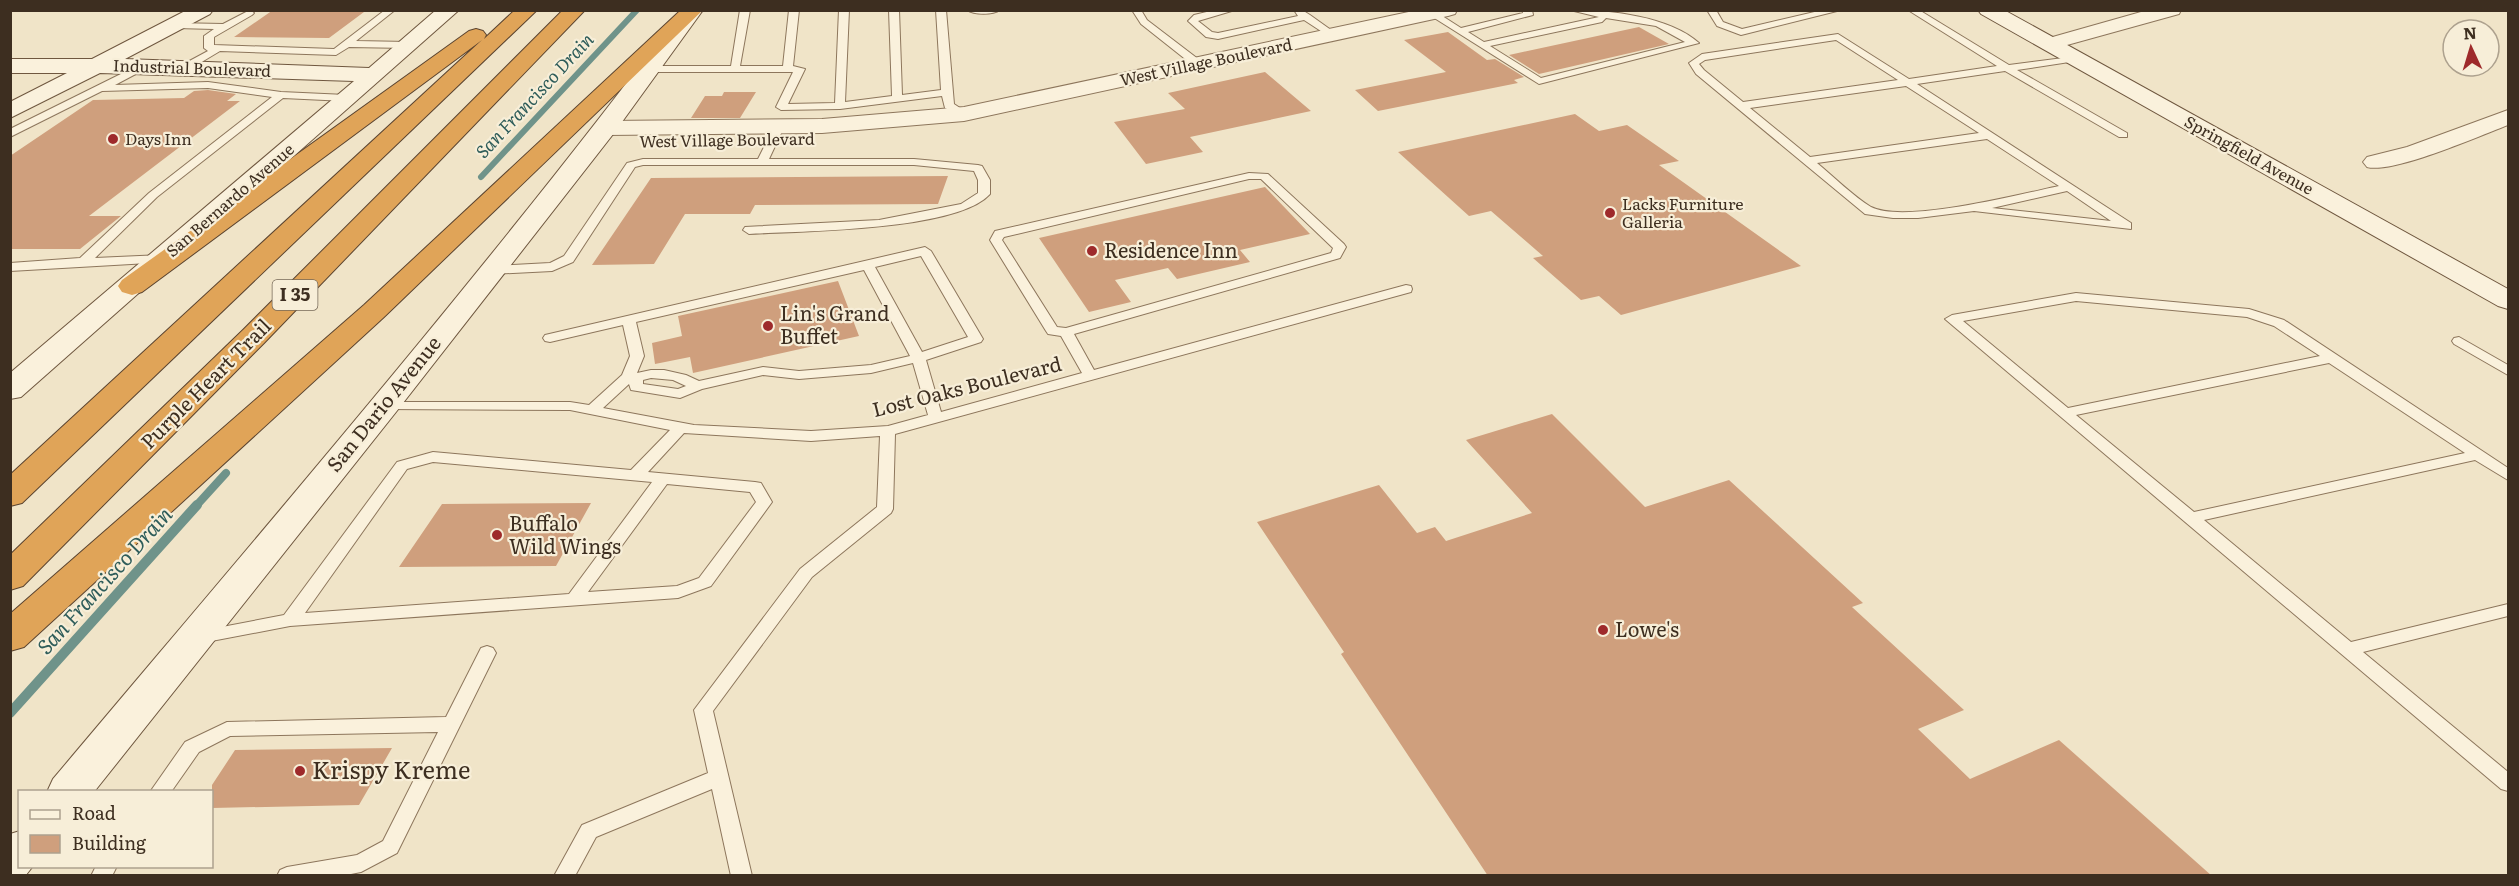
<svg xmlns="http://www.w3.org/2000/svg" width="2519" height="886" font-family="Literata,serif">
	<style>
		.lines { fill: none; stroke-linecap: round; stroke-linejoin: round }
		.stream-far2 { stroke: #6f938a; stroke-width: 6 }
		.stream-far1 { stroke: #6f938a; stroke-width: 8 }
		.stream { stroke: #6f938a; stroke-width: 10 }
		.building { fill: #cf9f7d }
		.lane-casing { stroke: #8d765c; stroke-width: 2 }
		.street-casing { stroke: #8d765c; stroke-width: 2 }
		.secondary-casing { stroke: #6f573f; stroke-width: 2 }
		.highway-casing { stroke: #5b4430; stroke-width: 2 }
		.lane { fill: #faf1dc; fill-rule: evenodd }
		.street { fill: #faf1dc; fill-rule: evenodd }
		.secondary { fill: #faf1dc; fill-rule: evenodd }
		.highway { fill: #e0a458; fill-rule: evenodd }
		.poi-dot { fill: #9e2a2b; stroke: #f7eed8; stroke-width: 2 }
		.labels { text-anchor: middle; stroke-width: 4.5; stroke-linejoin: round; paint-order: stroke }
		.far-street-label { font-size: 16px; fill: #3d2e20; stroke: #f7eed8 }
		.far-poi-label { font-size: 16px; fill: #3d2e20; stroke: #f7eed8; text-anchor: start }
		.far-water-label { font-size: 18px; font-style: italic; fill: #2f5d5a; stroke: #f7eed8 }
		.shield { fill: #f7eed8; stroke: #756857; stroke-width: 1.5 }
		.shield-label { font-size: 18px; font-weight: bold; fill: #3d2e20 }
		.poi-label { font-size: 20px; fill: #3d2e20; stroke: #f7eed8; text-anchor: start }
		.street-label { font-size: 20px; fill: #3d2e20; stroke: #f7eed8 }
		.water-label { font-size: 21px; font-style: italic; fill: #2f5d5a; stroke: #f7eed8 }
		.near-poi-label { font-size: 24px; fill: #3d2e20; stroke: #f7eed8; text-anchor: start }
	</style>
	<rect width="100%" height="100%" fill="#f0e4c8"/>
	<g class="lines">
		<path class="stream-far2" d="M481,177L637,10"/>
		<path class="stream-far1" d="M196,506L226,473"/>
		<path class="stream" d="M10,713L197,505"/>
	</g>
	<path class="building" d="M273,10H343L342,12H364L329,38L234,37Z
		M1639,27L1669,44L1539,74L1509,55Z
		M1448,32L1487,60L1495,59L1524,77L1514,80L1518,83L1378,111L1355,90L1446,72L1404,40Z
		M1265,72L1311,111L1190,137L1203,152L1146,164L1114,122L1185,109L1168,93Z
		M208,90L236,94L227,101H240L89,216H121L80,249H10V156L93,100L184,98L194,91Z
		M724,92H756L740,118H691L705,96H722Z
		M1575,114L1599,131L1627,125L1679,161L1659,165L1801,266L1621,315L1599,296L1581,300L1533,258L1543,256L1491,211L1469,216L1398,152Z
		M948,176L938,204L755,205L750,214H685L654,264L592,265L651,178Z
		M1265,187L1310,234L1240,250L1250,262L1177,279L1168,268L1115,280L1131,302L1089,312L1039,238Z
		M838,281L859,336L693,373L690,357L655,364L652,343L682,336L678,316Z
		M1552,414L1645,507L1729,480L1863,603L1852,607L1964,710L1918,729L1970,779L2059,740L2212,876H1488L1341,654L1344,652L1257,522L1379,485L1417,533L1435,527L1446,541L1532,513L1466,440Z
		M591,503L556,566L399,567L442,504Z
		M392,748L359,805L212,808V785L235,750Z"/>
	<g class="lines">
		<defs>
			<path id="lane" d="M250,10L254,13L252,15L214,37V45L334,49L385,10H395L356,41L408,42L413,45L408,48L349,47L336,55L220,51L190,69H182V65L208,51L204,48V36L214,29L176,28L171,25L173,23L223,24Z
				M740,10H750L740,66H783L789,10H799L793,66L805,69L788,104L835,103L839,10H849L845,102L892,96L889,10H899L902,95L941,90L936,10H946L954,104L969,114L964,117L945,108L942,96L840,109L781,110L776,107L793,72H650L645,69L650,66H731Z
				M967,10H1000C993,15 974,15 967,10Z
				M1132,10H1141L1147,20L1202,62V66H1194L1141,24Z
				M1215,10H1235L1198,21L1212,32L1218,33L1298,16L1294,10H1302L1310,15L1338,35L1330,37L1304,20L1218,39L1206,37L1188,21L1194,15Z
				M1522,10H1532L1533,15L1468,32L1484,42L1599,17L1570,10C1609,10 1669,16 1699,43L1539,84L1428,14L1436,12L1461,28L1523,13ZM1606,18L1656,26L1685,42L1541,78L1490,46L1602,22Z
				M1707,10H1716L1723,22L1742,29L1823,10H1841L1741,35L1717,26Z
				M1908,10H1919L2009,65L2079,56V60L2076,61L2017,70L2127,133V137H2119L2005,71L1917,84L2131,223V229L1974,211L1918,218H1893L1865,214L1696,74L1689,63L1702,54L1838,34L1909,79L1997,66ZM1836,40L1898,80L1743,102L1704,70L1699,64L1705,60ZM1906,86L1979,133L1810,157L1750,108ZM1987,139L2059,186C2021,194 1904,224 1871,207C1854,197 1833,176 1817,163ZM2067,191L2111,221L1992,208Z
				M143,63L148,66L147,68L115,85L208,82L281,92L346,95L351,98L346,101L283,98L157,197L95,258L162,255L168,259L166,262L10,271V263L80,258L149,193L272,97L208,88L102,91L10,137V129Z
				M779,124L784,127L769,159H914L978,165L982,166L990,180V194C957,231 800,231 749,234L743,230L745,227L879,220L961,204L978,193V180L974,171L914,165H643L635,167L573,262L552,271L492,274L486,270L492,266L550,263L564,256L627,163L643,159H758L774,127Z
				M1249,173L1268,174L1344,244L1346,247L1340,258L1074,334L1094,370L1406,285L1411,286L1412,289L1411,292L895,434L893,509L891,513L812,577L713,711L752,876H731L712,789L596,837L575,876H554L582,825L708,773L694,710L800,569L877,507L880,436L811,441L684,433L648,472L755,482L761,483L772,502L711,586L678,598L290,626L201,643L195,642L192,637L195,632L201,631L284,615L397,462L433,452L631,470L670,430L570,410L385,409L380,408L378,405L380,402H570L589,405L622,375L630,356L623,325L550,342L545,341L543,338L545,335L925,247L931,251L983,339L981,342L926,360L941,412L1082,373L1061,336L1048,334L1046,331L990,240L995,231ZM1249,179H1261L1333,248L1331,253L1066,328L1057,327L1002,240L1004,237ZM921,256L968,337L922,352L875,267ZM864,270L910,356L871,365L799,371L763,367L699,381L686,375L664,370H651L637,373L644,356L636,322ZM913,363L928,415L888,426L811,431L694,425L603,408L629,384L631,390L680,398L702,389L763,375L799,379L871,373ZM651,378L673,380L686,386L678,389L643,384V380ZM433,462L652,482L569,594L305,613L407,469ZM667,484L750,492L756,502L699,578L677,586L588,592Z
				M2076,293L2249,309L2284,320L2508,468V480L2475,460L2204,520L2351,642L2508,604V616L2363,652L2508,772V791L2501,789L1945,319L1952,315ZM2076,301L2247,317L2274,326L2320,356L2068,408L1963,321ZM2329,363L2465,453L2194,512L2076,415Z
				M2459,337L2508,365V375L2454,344L2452,341L2454,338Z
				M487,646L493,648L496,653L397,853L361,872L341,876H277L280,870L287,867L357,855L383,841L438,732L230,736L199,752L171,792H150L185,742L227,722L446,717L481,648Z
				M96,866H117L112,876H91Z"/>
			<path id="street" d="M1418,10H1457L1455,14L1448,16L964,121L822,133L606,135L598,133L595,128L598,123L606,121L822,119L964,107Z
				M2148,10H2181L2179,14L2049,50L2042,48L2039,44L2042,40Z
				M2508,110V125C2479,136 2393,174 2367,167L2363,162L2367,157L2407,147Z"/>
			<path id="secondary" d="M187,10H213L210,14L125,59L369,68L436,10H459L21,397L10,399V373L354,81L100,73L10,118V102L67,73H10V59H92Z
				M682,10H703L614,133L396,412L94,792H47L53,779C266,526 483,275 682,10Z
				M1978,10H2004L2508,289V309L2498,306L1981,14Z
				M20,831V866H33L26,875L10,876V834Z"/>
			<path id="highway" d="M515,10H537L22,503L10,506V475L482,40L142,292L132,295L122,292L118,286L122,280L469,31L476,29L483,31L486,35L484,39Z
				M563,10H585L265,342L23,586L10,590V555L243,330Z
				M681,10H703L384,317L24,647L10,651V614L364,305Z"/>
		</defs>
		<use href="#lane" class="lane-casing"/>
		<use href="#street" class="street-casing"/>
		<use href="#secondary" class="secondary-casing"/>
		<use href="#highway" class="highway-casing"/>
		<use href="#lane" class="lane"/>
		<use href="#street" class="street"/>
		<use href="#secondary" class="secondary"/>
		<use href="#highway" class="highway"/>
	</g>
	<g class="poi-dot">
		<circle cx="113" cy="139" r="6"/>
		<circle cx="1610" cy="213" r="6"/>
		<circle cx="1092" cy="251" r="6"/>
		<circle cx="768" cy="326" r="6"/>
		<circle cx="497" cy="535" r="6"/>
		<circle cx="1603" cy="630" r="6"/>
		<circle cx="300" cy="771" r="6"/>
	</g>
	<g class="labels">
		<g class="far-street-label">
			<text transform="translate(1206 62) rotate(-12)" y="6">West Village Boulevard</text>
			<text transform="translate(192 68) rotate(2)" y="6">Industrial Boulevard</text>
			<text transform="translate(727 140) rotate(-1)" y="6">West Village Boulevard</text>
			<text transform="translate(2249 155) rotate(29)" y="6">Springfield Avenue</text>
			<text transform="translate(230 200) rotate(-41)" y="6">San Bernardo Avenue</text>
		</g>
		<g class="far-poi-label">
			<text x="125" y="145">Days Inn</text>
			<text x="1622" y="210">Lacks Furniture<tspan x="1622" dy="18">Galleria</tspan></text>
		</g>
		<g class="far-water-label">
			<text transform="translate(535 96) rotate(-47)" y="6">San Francisco Drain</text>
		</g>
		<rect class="shield" x="272.5" y="280" width="45" height="30" rx="4.5"/>
		<g class="shield-label">
			<text x="295" y="301">I 35</text>
		</g>
		<g class="poi-label">
			<text x="1104" y="258">Residence Inn</text>
			<text x="780" y="321">Lin's Grand<tspan x="780" dy="23">Buffet</tspan></text>
			<text x="509" y="531">Buffalo<tspan x="509" dy="23">Wild Wings</tspan></text>
			<text x="1615" y="637">Lowe's</text>
		</g>
		<g class="street-label">
			<text transform="translate(206 384) rotate(-45)" y="7">Purple Heart Trail</text>
			<text transform="translate(967 387) rotate(-14)" y="7">Lost Oaks Boulevard</text>
			<text transform="translate(384 404) rotate(-51)" y="7">San Dario Avenue</text>
		</g>
		<g class="water-label">
			<text transform="translate(105 581) rotate(-48)" y="7">San Francisco Drain</text>
		</g>
		<g class="near-poi-label">
			<text x="312" y="779">Krispy Kreme</text>
		</g>
	</g>
	<rect width="2519" height="886" fill="none" stroke="#3d2e20" stroke-width="24"/>
	<rect x="18" y="790" width="195" height="78" fill="#f7eed8" stroke="#ada18e" stroke-width="1.5"/>
	<rect x="30" y="810" width="30" height="9" fill="#faf1dc" stroke="#ada18e" stroke-width="1.5"/>
	<text x="72" y="820" font-size="18" fill="#3d2e20">Road</text>
	<rect x="30" y="835" width="30" height="18" fill="#cf9f7d" stroke="#ada18e" stroke-width="1.5"/>
	<text x="72" y="850" font-size="18" fill="#3d2e20">Building</text>
	<g transform="translate(2471 48) rotate(356)"><circle r="28" fill="#f7eed8" stroke="#ada18e" stroke-width="1.5"/>
	<path d="M0-4.5L10 22L0 15L-10 22Z" fill="#9e2a2b"/>
	<text y="-9" font-size="16" font-weight="bold" text-anchor="middle" fill="#3d2e20">N</text>
	</g>
</svg>
